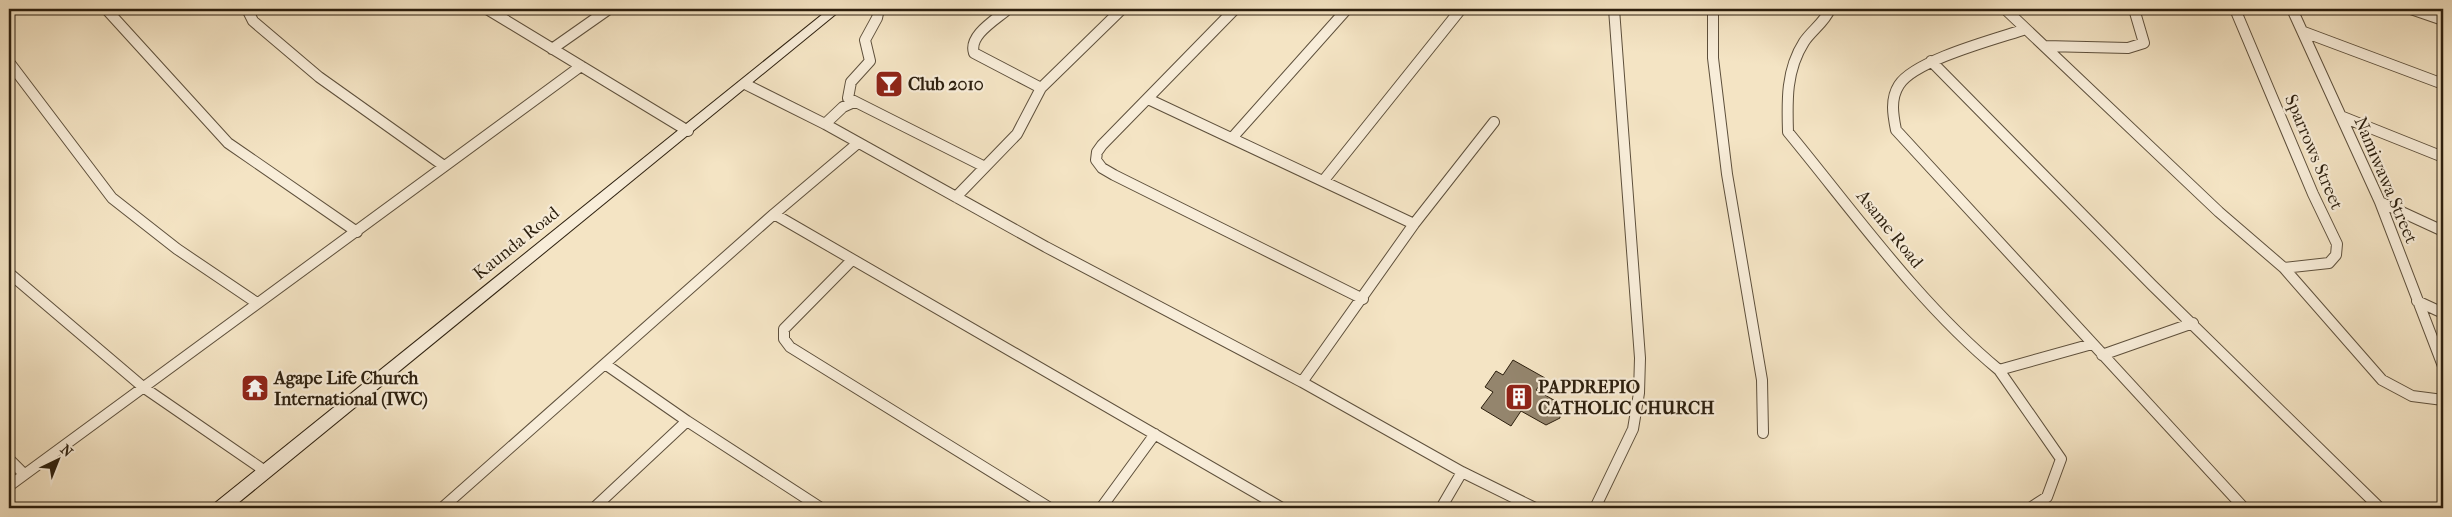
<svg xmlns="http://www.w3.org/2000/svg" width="2452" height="517" font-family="'IM FELL French Canon',serif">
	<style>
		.building { fill: #94856d; stroke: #2c1f0e }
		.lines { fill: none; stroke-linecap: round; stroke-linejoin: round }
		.street-casing { stroke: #5e503c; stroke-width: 12 }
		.secondary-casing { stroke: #2c1f0e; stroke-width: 2 }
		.street { stroke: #f8edd9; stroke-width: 10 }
		.secondary { fill: #f8edd9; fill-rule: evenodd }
		.labels { text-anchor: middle; stroke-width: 4.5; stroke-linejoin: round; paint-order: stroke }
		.poi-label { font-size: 18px; font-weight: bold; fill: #2c1f0e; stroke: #f8edd9; text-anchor: start }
		.street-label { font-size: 18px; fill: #2c1f0e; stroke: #f8edd9 }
	</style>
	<rect width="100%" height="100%" fill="#f4e4c4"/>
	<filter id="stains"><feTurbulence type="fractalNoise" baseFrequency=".004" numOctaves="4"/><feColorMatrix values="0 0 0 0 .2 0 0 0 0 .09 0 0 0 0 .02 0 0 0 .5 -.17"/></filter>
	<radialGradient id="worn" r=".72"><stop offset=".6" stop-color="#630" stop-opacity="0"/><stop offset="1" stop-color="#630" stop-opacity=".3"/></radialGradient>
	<path class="building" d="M1513,360L1545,378L1536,390L1559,403L1560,418L1546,425L1521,411L1511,426L1481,408L1493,392L1485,387L1496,371L1503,375Z"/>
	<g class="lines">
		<defs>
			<path id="street" d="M106,9L228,143L357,232
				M247,9L253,21L319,77L444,166
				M487,9L688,131
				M879,9L877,18L865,40L870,61L851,82L848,98L985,167
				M1008,9C997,19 968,35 974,53L1041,88
				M1235,9L1102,145L1097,152L1096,160L1102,168L1114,175L1363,299
				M1713,9V58L1727,174L1762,380L1763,433
				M1830,9C1825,22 1811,31 1804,42C1786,70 1787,101 1788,132C1854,212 1919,304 1999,370L2092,344
				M2005,9L2219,212L2284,268L2382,380L2412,396L2443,400
				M2235,9L2313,194L2337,244L2336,255L2329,263L2284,268
				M2292,9L2380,202L2443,366
				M2411,9L2443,20
				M2026,29C1996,39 1915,60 1899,85C1890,99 1893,115 1896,130L2244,508
				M2304,32L2443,84
				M2045,46L2128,48L2144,43L2134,9
				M552,49L609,9
				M1931,61L2152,285L2380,508
				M9,62L112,198L177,249L257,303
				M745,84L825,124L1046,247L1302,382L1462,472L1535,508
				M1148,99L1414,224
				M2343,117L2443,157
				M825,124L843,107L854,102
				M1232,138L1347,9
				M1324,180L1461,9
				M956,197L1017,134L1041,88L1122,9
				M2380,202L2443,231
				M774,214L1282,508
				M852,260L784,329V339L790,347L1050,508
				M9,273L143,387L265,471
				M2417,301L2443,313
				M2102,355L2193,323
				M605,364L687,421L821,508
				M1999,370L2061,459L2047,497L2030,508
				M1302,382L1414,224L1494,122
				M9,459L24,474
				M9,486L581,66
				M442,508L774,214L858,143
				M594,508L687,421
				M1101,508L1155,434
				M1441,508L1462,472
				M1595,508L1633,429L1639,393L1640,358L1614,9"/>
			<path id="secondary" d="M829,9H842L232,508H213L215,503Z"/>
		</defs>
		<use href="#street" class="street-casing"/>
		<use href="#secondary" class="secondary-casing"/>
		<use href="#street" class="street"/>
		<use href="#secondary" class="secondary"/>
	</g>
	<defs>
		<symbol id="bar-square" viewBox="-11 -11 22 22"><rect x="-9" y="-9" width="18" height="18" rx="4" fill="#8f2418" stroke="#f8edd9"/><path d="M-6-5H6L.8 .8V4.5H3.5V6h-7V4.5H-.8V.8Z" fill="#fff"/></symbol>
		<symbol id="temple-square" viewBox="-11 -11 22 22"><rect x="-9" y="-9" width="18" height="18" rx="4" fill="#8f2418" stroke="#f8edd9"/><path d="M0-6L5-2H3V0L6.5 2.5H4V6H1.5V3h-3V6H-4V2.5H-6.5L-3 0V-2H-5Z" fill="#fff"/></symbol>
		<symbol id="building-square" viewBox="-11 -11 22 22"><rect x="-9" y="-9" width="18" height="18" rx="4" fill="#8f2418" stroke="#f8edd9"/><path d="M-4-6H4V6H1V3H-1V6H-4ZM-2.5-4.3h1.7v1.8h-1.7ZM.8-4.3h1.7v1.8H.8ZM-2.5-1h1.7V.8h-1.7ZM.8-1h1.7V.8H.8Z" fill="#fff"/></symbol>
	</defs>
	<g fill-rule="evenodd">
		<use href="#bar-square" x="873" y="68" width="32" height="32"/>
		<use href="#temple-square" x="239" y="372" width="32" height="32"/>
		<use href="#building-square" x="1503" y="381" width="32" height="32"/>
	</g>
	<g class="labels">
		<g class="poi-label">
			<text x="908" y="90">Club 2010</text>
			<text x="274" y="384">Agape Life Church<tspan x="274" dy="21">International (IWC)</tspan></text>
			<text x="1538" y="393">PAPDREPIO<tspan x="1538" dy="21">CATHOLIC CHURCH</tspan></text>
		</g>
		<g class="street-label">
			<text transform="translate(2314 152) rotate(67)" y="6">Sparrows Street</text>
			<text transform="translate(2386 180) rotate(67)" y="6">Namiwawa Street</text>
			<text transform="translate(1890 229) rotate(51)" y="6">Asame Road</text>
			<text transform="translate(516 243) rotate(-39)" y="6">Kaunda Road</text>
		</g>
	</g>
	<rect width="2452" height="517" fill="none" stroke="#f4e4c4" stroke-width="30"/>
	<rect x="10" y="10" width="2432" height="497" fill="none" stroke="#2c1f0e" stroke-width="2.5"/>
	<rect x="15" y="15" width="2422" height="487" fill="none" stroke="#2c1f0e"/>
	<g transform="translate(58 460) rotate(43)" stroke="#f8edd9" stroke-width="4" paint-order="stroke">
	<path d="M0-4L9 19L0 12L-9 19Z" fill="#2c1f0e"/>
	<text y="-8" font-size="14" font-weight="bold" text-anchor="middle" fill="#2c1f0e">N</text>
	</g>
	<rect width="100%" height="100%" filter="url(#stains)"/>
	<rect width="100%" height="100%" fill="url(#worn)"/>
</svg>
